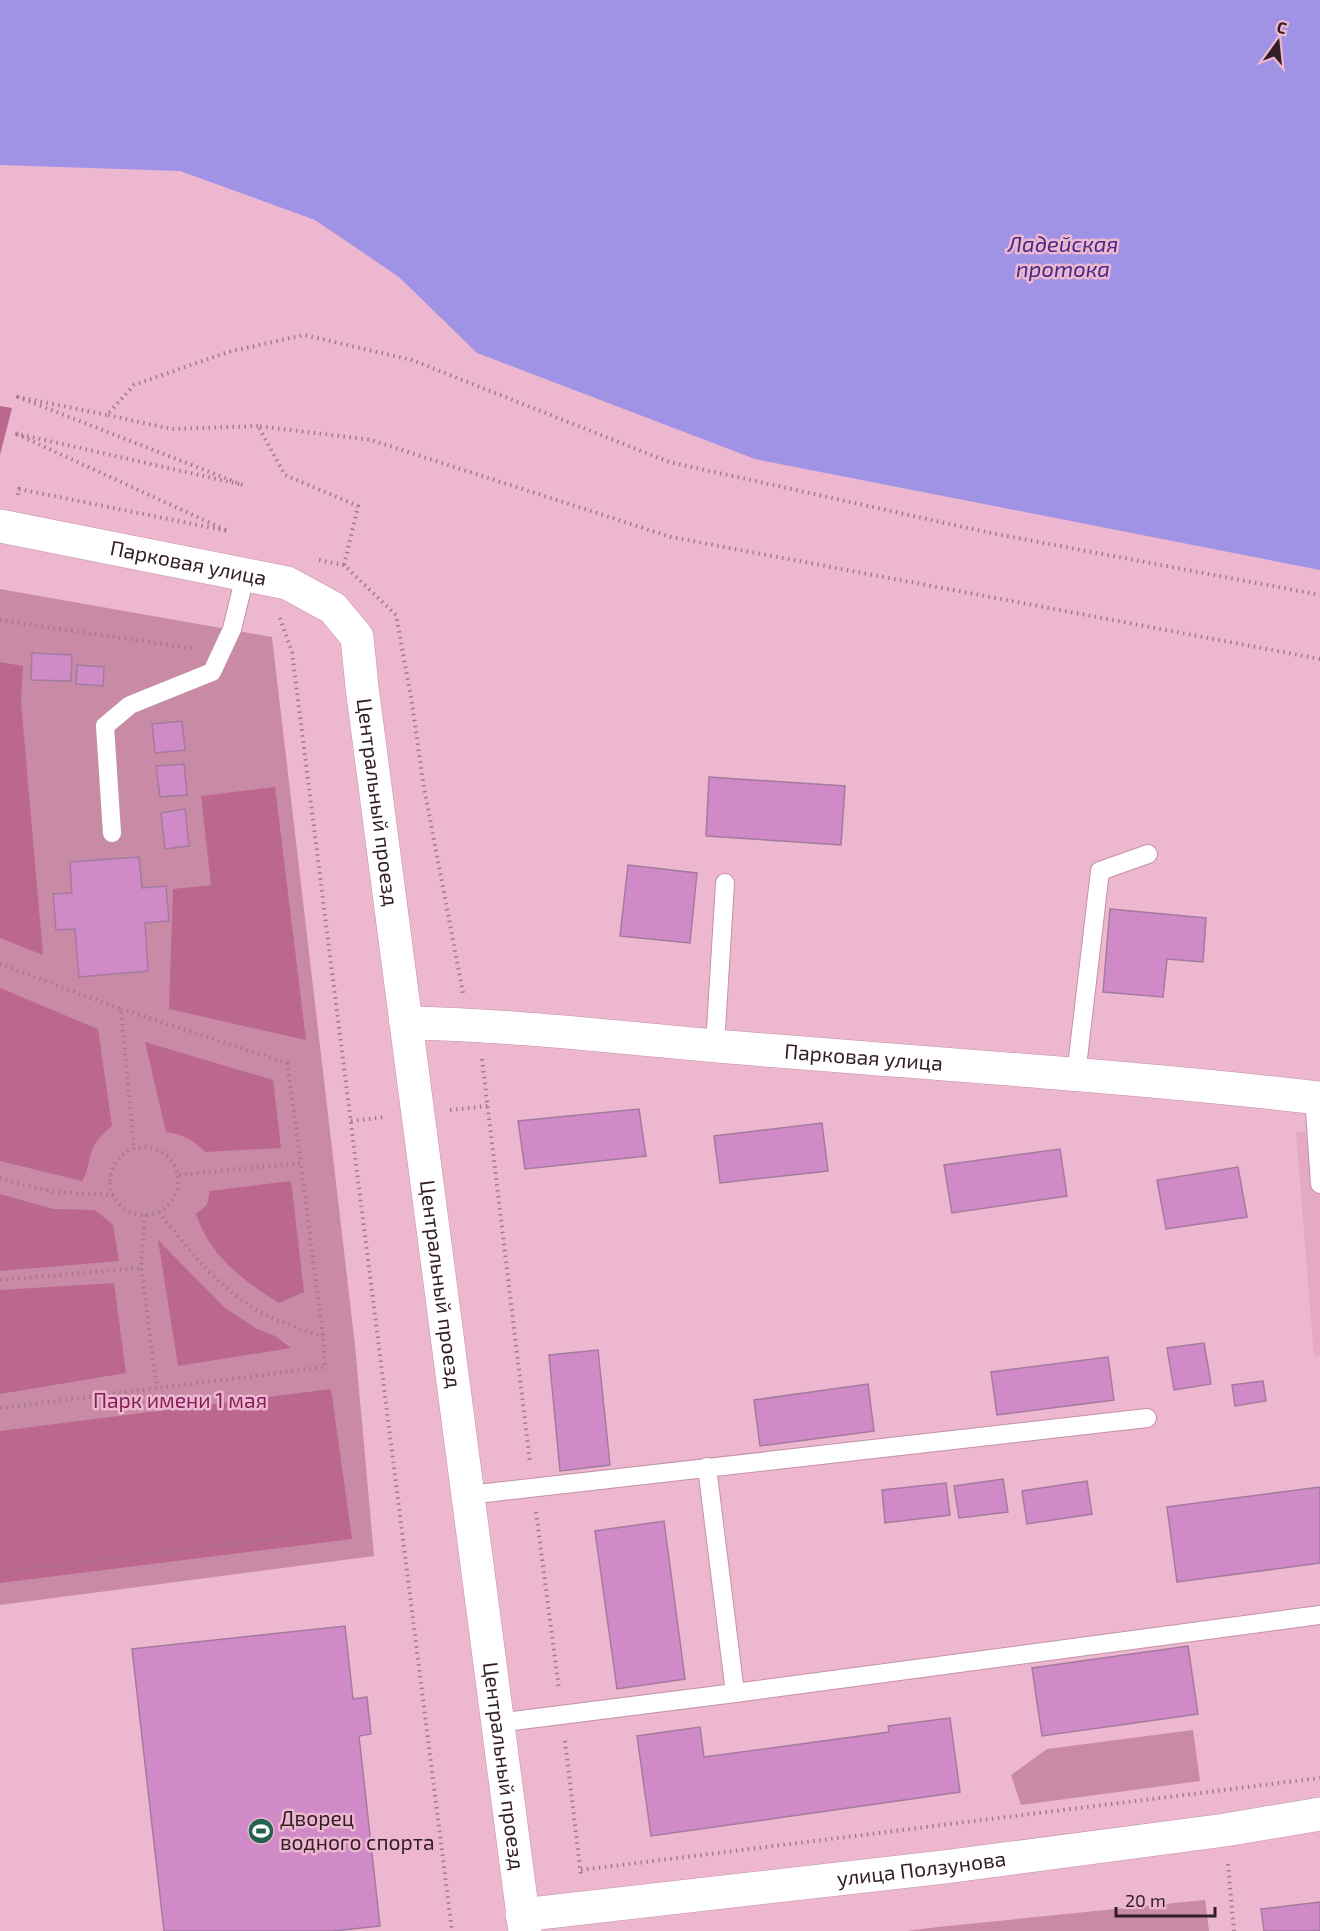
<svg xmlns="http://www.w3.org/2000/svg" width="1320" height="1931" font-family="'Exo 2',sans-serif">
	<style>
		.built { fill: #e6a9c4 }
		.green { fill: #c98aa6 }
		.forest { fill: #bb6790 }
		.water { fill: #a092e4 }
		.building { fill: #d08ac8; stroke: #a37b9e; stroke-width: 1.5 }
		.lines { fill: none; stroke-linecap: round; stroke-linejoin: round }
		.service-casing { stroke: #c591a8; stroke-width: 20 }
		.minor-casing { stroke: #c591a8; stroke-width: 34 }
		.path { stroke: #a37a8d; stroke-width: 4; stroke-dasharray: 1.5 4.5; stroke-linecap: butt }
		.service { stroke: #fff; stroke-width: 18 }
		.minor { stroke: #fff; stroke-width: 33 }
		.labels { text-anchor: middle; stroke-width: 5; stroke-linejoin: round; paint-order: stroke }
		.street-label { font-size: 21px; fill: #331e28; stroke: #edb7cf }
		.park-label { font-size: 21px; fill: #861f59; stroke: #edb7cf }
		.poi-label { font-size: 21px; fill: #331e28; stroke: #edb7cf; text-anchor: start }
		.water-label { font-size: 22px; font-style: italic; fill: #452a88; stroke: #edb7cf }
	</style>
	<rect width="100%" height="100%" fill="#edb7cf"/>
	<path class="built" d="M1296,1132L1320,1134V1356L1314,1357Z"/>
	<path class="green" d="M0,589L272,637L355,1345L374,1556L0,1605Z
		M1193,1730L1200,1781L1021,1805L1011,1775L1047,1749Z
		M1205,1900L1209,1931H907L938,1927Z"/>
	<path class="forest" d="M0,406L12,408L0,455Z
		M0,662L23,666L21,702L43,955L0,938Z
		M275,787L306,1040L169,1009L173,889L211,885L201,796Z
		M0,988L98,1029L112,1126C107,1131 99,1137 95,1144C88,1156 90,1169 82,1181L0,1161Z
		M145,1042L273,1080L281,1148L205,1152C193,1140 183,1134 166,1132Z
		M291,1181L304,1292L279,1303C242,1280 210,1256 196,1214L207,1205L210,1191Z
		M0,1194L53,1209L95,1210L113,1225L119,1261L0,1271Z
		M158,1240L225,1308L257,1329L275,1336L291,1348L178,1366Z
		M114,1283L126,1373L0,1394V1290Z
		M331,1389L352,1539L0,1583V1431Z"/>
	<path class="water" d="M0,0H1320V570L755,459L477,353L399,277L315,220L180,171L0,165Z"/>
	<path class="building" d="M32,653L72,655L71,681L31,680Z
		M77,665L104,667L103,686L76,684Z
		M182,721L185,750L155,753L152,724Z
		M184,764L187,795L160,797L156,766Z
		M709,777L845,786L841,845L706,836Z
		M185,809L189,846L165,849L161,813Z
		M139,857L142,888L166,886L169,921L145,923L148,971L79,977L75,929L56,930L53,894L72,893L70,862Z
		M628,865L697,873L690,943L620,936Z
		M1110,909L1206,918L1203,962L1167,959L1163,997L1103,992Z
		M639,1109L646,1156L525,1169L518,1121Z
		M822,1123L828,1171L720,1183L714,1136Z
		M1060,1149L1067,1196L952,1213L944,1165Z
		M1238,1167L1247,1217L1166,1229L1157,1180Z
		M1204,1343L1211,1384L1174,1390L1167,1348Z
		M598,1350L610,1465L560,1471L549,1355Z
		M1108,1357L1114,1400L997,1415L991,1372Z
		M1263,1381L1266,1401L1235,1406L1232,1385Z
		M868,1384L874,1431L760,1446L754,1400Z
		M1003,1479L1008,1512L959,1518L954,1486Z
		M1087,1481L1092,1514L1027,1524L1022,1491Z
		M946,1483L950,1515L885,1523L882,1490Z
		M1320,1487V1563L1177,1582L1167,1507Z
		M664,1521L685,1679L617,1689L595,1531Z
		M345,1626L353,1699L367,1697L371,1734L359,1736L380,1926L333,1931H164L132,1649Z
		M1188,1646L1198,1714L1042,1736L1032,1668Z
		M950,1718L960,1792L651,1836L637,1736L700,1727L704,1757L889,1732L888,1726Z
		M1320,1902V1931H1264L1261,1909Z"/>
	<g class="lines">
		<defs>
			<path id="service" d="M112,833L105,726L130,705L212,672L232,629L245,576
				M715,1046L725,883
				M1076,1075L1100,871L1148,854
				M1314,1097L1320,1184
				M707,1467L735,1693
				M468,1495L1147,1418
				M497,1723L735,1693L1320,1615"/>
			<g id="minor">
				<path id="s1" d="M0,526L287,583L333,608L357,637L362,687L525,1931"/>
				<path id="s2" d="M406,1023C526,1025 645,1041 765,1050C950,1065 1135,1077 1320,1098"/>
				<path id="s3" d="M522,1915L944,1867L1225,1830L1320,1814"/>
			</g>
		</defs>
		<use href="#service" class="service-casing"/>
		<use href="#minor" class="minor-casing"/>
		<path class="path" d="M258,426L172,429L107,415L134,385L228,352L304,335L412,360L669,462L986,532L1320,595
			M18,495L19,489L228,531L14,433L243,485L18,397L107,415
			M319,560L344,565L396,615L412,703L423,782L463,993
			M344,565L358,506L285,475L258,426L371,440L671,537L1320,659
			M280,618L292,652L452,1931
			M0,620L195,649
			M0,964L121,1009L134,1149
			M121,1009L287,1063L301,1163
			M482,1059L530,1463
			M450,1110L488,1106
			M351,1121L385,1117
			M110 1181a34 34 0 1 1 68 0a34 34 0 1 1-68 0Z
			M0,1178L53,1192L113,1195
			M159,1212C185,1245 211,1279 246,1303C269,1319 298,1328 323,1337
			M145,1215L141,1268L157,1388
			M0,1280L141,1268
			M0,1408L325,1367L323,1337L301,1163L177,1175
			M536,1512L559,1689
			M0,1572L329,1532
			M565,1741L581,1876
			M1228,1864L1234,1931
			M581,1870L1320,1778"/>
		<use href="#service" class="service"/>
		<use href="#minor" class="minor"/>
	</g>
	<defs>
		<symbol id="stadium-disc" viewBox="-11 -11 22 22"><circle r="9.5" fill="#246351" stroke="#edb7cf"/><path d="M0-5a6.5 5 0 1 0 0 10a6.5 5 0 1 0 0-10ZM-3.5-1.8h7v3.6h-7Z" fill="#fff"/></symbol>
	</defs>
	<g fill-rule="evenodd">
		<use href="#stadium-disc" x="246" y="1816" width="30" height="30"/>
	</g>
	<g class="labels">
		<g class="street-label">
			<text dy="7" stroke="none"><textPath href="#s1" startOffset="192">Парковая улица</textPath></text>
			<text dy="7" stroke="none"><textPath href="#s1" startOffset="549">Центральный проезд</textPath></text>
			<text dy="7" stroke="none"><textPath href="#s2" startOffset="459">Парковая улица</textPath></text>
			<text dy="7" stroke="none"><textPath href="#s1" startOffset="1035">Центральный проезд</textPath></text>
			<text dy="7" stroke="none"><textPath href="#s1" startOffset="1521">Центральный проезд</textPath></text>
			<text dy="7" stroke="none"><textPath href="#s3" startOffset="402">улица Ползунова</textPath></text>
		</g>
		<g class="park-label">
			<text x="180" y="1408">Парк имени 1 мая</text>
		</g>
		<g class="poi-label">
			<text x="280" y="1826">Дворец<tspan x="280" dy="24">водного спорта</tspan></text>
		</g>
		<g class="water-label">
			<text x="1063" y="252">Ладейская<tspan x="1063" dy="25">протока</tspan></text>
		</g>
	</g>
	<g transform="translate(1278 42) rotate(15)" stroke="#edb7cf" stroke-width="4.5" paint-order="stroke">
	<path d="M0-4.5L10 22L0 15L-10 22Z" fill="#331e28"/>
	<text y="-9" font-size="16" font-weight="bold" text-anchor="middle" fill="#331e28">С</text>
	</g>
	<path d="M1116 1907v9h99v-9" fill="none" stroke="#331e28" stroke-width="3"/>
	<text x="1125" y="1907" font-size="18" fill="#331e28" stroke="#edb7cf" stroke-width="4.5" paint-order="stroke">20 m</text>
</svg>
